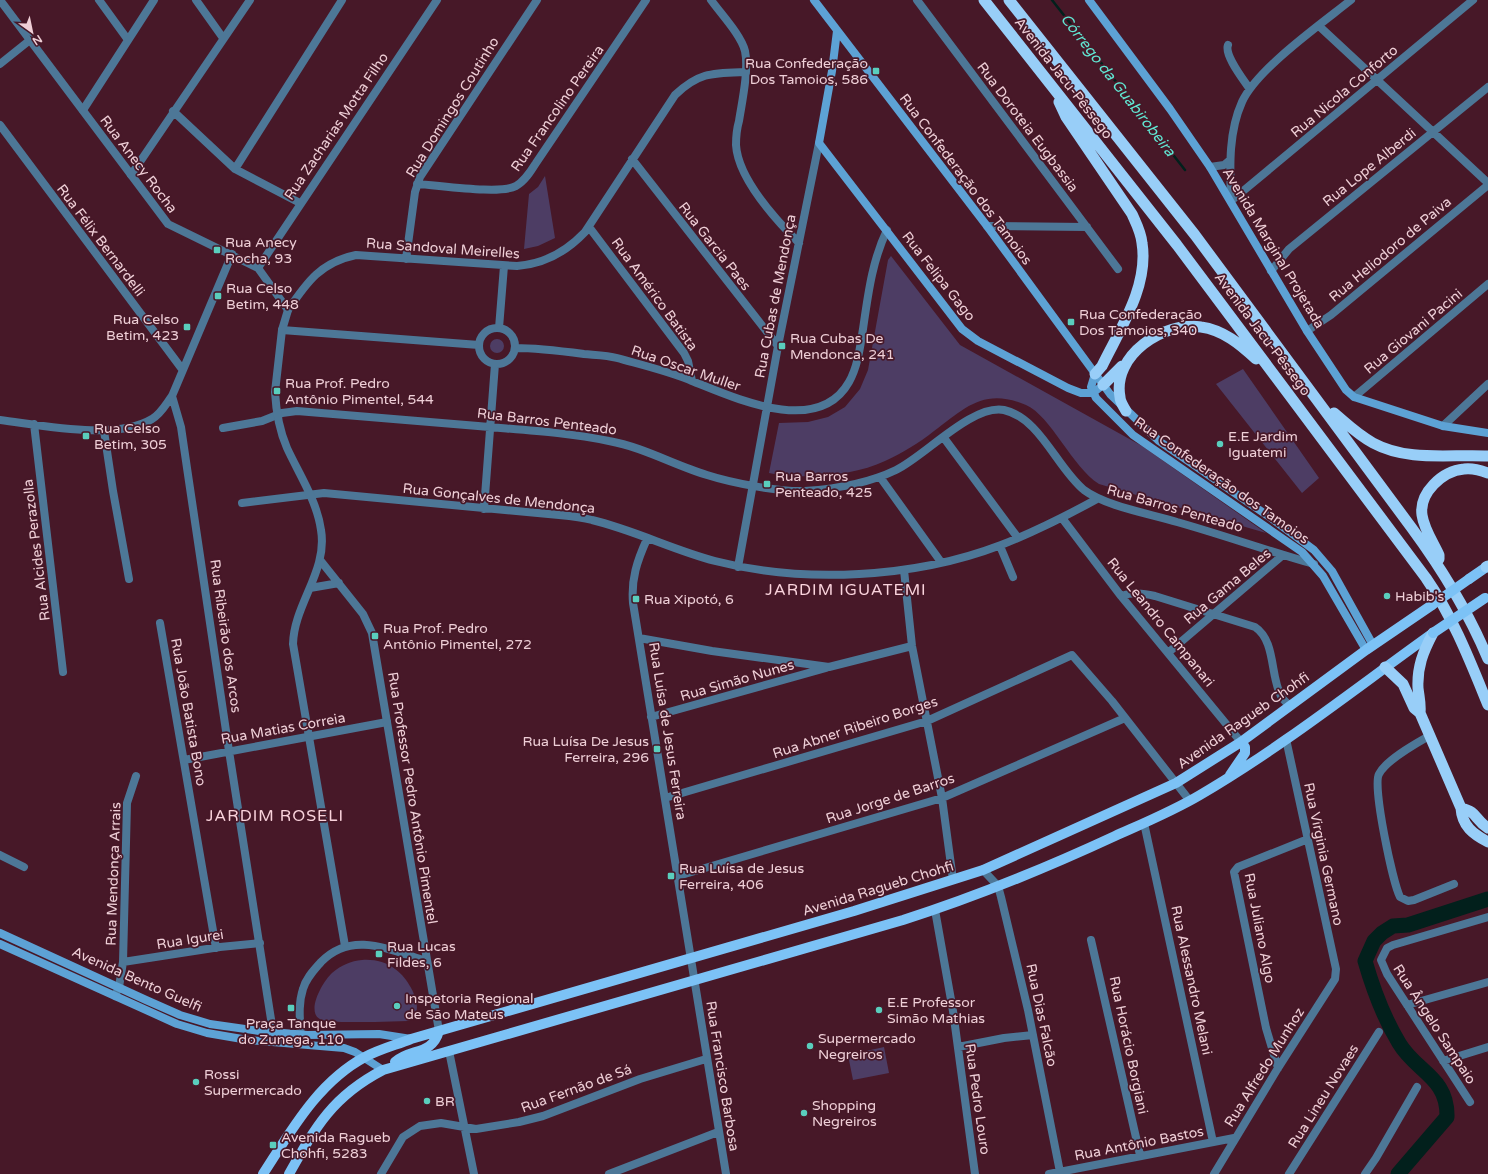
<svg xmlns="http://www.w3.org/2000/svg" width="1488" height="1174" font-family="'Varela Round',sans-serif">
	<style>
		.green { fill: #4d3d64 }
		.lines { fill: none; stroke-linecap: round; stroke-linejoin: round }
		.stream { stroke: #02201c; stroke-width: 2.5 }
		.river { stroke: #02201c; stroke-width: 15 }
		.minor { stroke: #4d7797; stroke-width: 8 }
		.tertiary { stroke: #4d7797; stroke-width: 8 }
		.secondary { stroke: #5da2d5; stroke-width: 8 }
		.primary { stroke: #7cc2f6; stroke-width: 10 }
		.trunk { stroke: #98cef8; stroke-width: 11 }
		.primary-bridge { stroke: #7cc2f6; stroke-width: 10 }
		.poi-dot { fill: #5acebd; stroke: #471828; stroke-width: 1.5 }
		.labels { text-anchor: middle; stroke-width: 3.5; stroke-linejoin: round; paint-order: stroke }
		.poi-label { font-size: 14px; fill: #efcfd7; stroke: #471828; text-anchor: start }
		.street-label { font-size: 14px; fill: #efcfd7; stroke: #471828 }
		.water-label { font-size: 15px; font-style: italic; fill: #61e7d3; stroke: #471828 }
		.quarter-label { font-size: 16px; letter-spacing: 1px; fill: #fad3dc; stroke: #471828 }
	</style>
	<rect width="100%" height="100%" fill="#471828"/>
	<path class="green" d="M545,176L555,238L538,246L524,249L529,194L538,187Z
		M891,256L960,345L1142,446L1266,533L1099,484C1072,467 1051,416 1026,405C984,387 965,408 934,431C919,443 902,453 885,461C854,476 802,480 769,473L779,423L808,422L828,417L845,407L860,389L868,370L888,260Z
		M490 346a7 7 0 1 1 14 0a7 7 0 1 1-14 0Z
		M1243,369L1319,478L1302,493L1216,384Z
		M362,960C374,959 386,962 395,969C408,977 429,1012 408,1021C386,1022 363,1022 341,1022C335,1021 328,1022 322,1020C304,1014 323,981 332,973C341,965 351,961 362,960Z
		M884,1047L889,1073L853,1080L848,1055Z"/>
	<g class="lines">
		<path class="stream" d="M1052,0L1185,170"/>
		<path class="river" d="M1398,1174L1447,1117C1448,1077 1416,1072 1399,1043C1384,1018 1373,989 1365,961L1374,941L1382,933L1393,926L1408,925L1488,899"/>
		<path class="minor" d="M99,0L128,40
			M196,0L223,38
			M711,0C721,14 741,35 745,51C749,70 742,102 739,121C737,128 736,137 736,145C738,179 776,220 799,243
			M917,0L1118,269
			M1319,26L1488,183
			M1228,45C1224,55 1243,79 1249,88
			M0,64L30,40
			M83,110L154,0
			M173,111L235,169L300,203
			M0,125L182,369
			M632,159L778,346
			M1210,167L1224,165L1230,160
			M235,169L342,0
			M131,175L250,0
			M417,184C438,185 501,195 516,186C525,181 531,171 536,163L646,0
			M1231,201L1473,0
			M1231,201C1230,169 1228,133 1242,102C1257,69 1321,24 1351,0
			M987,226L1087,227
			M589,227L684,353L688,361L692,381
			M406,259L415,192L420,177L537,0
			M1271,271L1289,249L1488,87
			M288,310C307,282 321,262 356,255L517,266C545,264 566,252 585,232L675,95C699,72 713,73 745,72
			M479 346a18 18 0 1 1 36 0a18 18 0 1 1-36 0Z
			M499,328L504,266
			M282,330L479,345
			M1307,331L1331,315L1488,185
			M515,348C538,348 561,351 584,354C595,355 607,355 617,358C642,365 668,371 692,381C735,398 818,437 849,382C858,366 860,347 863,329C868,295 872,261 887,230
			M172,396L181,427L187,468L229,751L273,1032
			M1354,397L1488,284
			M0,420C41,425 116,441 152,419C161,414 166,404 172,396L232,254
			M34,424L63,672
			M1443,426L1488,384
			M223,428L262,421L282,413L297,411C357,416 417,421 478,426C522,430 565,432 609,441C643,447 674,465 707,475C732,483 779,492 805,491C834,489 869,483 896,470C925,456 972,404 1004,410C1040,418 1057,468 1084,490C1105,506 1151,514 1177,522C1223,535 1268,551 1314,564
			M104,431L113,491L129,579
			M944,438L1018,538
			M880,477L941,562
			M242,503L324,493L559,515C570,516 581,517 592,520C634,530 673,550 715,561C804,584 915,578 1001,545C1034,532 1066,516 1097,499
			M484,509L495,364
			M1062,518L1121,596L1241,742
			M647,539C637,561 631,579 633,603L726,1174
			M1000,546L1013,577
			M738,567L778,346L819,143
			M904,570L912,646L942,798L953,880
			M1121,596C1133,592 1142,593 1155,596L1255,627C1276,641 1270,676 1281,696C1283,700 1287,703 1290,706
			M160,623L216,948
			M639,638L712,651L829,667L912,646
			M1169,652L1283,555
			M651,717L826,668
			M1429,736C1415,744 1386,760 1379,774C1372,786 1393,883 1400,897L1408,901L1414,900L1454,884
			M184,760L387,722
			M665,798L927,721L1072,655L1112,701L1190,801
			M1144,823L1213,1142
			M0,855L24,867
			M983,870L998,886L1001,897L1028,1010L1060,1172
			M678,876L942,798L1125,718
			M935,910L953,1011L975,1174
			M1091,940L1140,1155
			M123,962L220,947L260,943
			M115,996L119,987L123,962L127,803L136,776
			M1407,1005L1488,982
			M958,1047L1004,1038L1033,1035
			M449,1051L474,1174
			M1443,1061L1488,1047
			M1278,1068L1266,1028L1234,872L1238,867L1308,839
			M1470,1102L1387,974L1381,960L1387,948L1393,945L1488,917
			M381,1174L403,1137L420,1126L441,1123L476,1129L519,1122L543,1116L640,1079L706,1059
			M609,1174L718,1132
			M1049,1174L1234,1138
			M1214,1174L1278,1068L1335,979L1336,969L1286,739
			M1289,1174L1379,1032
			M1365,1174L1376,1158L1417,1087"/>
		<path class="tertiary" d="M0,0L168,224L258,268L288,310L282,330L275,392C276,410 280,432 287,448C299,474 317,501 321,530C328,571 294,604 293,644L345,946
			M258,268L437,0
			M320,560L363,614L372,633L439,1031
			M310,588L339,583
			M301,1044C301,1026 297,1007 303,989C306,978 314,970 321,962C352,930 390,950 426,961"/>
		<path class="secondary" d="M814,0L987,226L1110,394L1159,441L1271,518L1314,550L1332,571L1373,645
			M1089,0L1170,109L1210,167L1307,331L1346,390L1354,397L1443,426L1488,433
			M837,31L832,71L819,143L962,329L978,341L1068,388L1081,393H1093L1103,385
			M1095,374L1091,387L1096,398L1133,435L1302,552L1323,576L1366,650
			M0,933L146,1000L180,1015L210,1024L259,1031L307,1035L379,1034L411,1039
			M0,944L177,1024L207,1033L248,1040L344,1048L355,1052L383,1070"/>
		<path class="primary" d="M1469,579L1488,566
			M1230,775L1245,753V747L1241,742
			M395,1062C410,1048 432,1056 439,1031
			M263,1174C291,1131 318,1082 365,1057C380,1049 396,1045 411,1039L854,911L983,870L1176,783L1241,742L1366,650L1432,605
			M289,1174C316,1126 333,1096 383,1070L903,920C975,897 1046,868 1115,836C1144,823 1173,811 1200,795C1282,747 1356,688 1433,633"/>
		<path class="trunk" d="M984,0L1177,245L1426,578C1453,617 1470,661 1488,705
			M1009,0L1195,235L1411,527C1442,569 1468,611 1488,659
			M1059,102L1066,117L1132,214C1136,223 1141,232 1142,243C1149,286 1120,329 1102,366L1095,374
			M1103,385L1122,366
			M1126,411C1124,407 1120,402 1120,397C1112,355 1164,321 1201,327C1223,330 1240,344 1256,359
			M1334,413C1347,424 1358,435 1373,443C1408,462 1450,454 1488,456
			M1439,559V555C1433,542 1424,529 1422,515C1419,493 1442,471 1464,469C1472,468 1480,470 1488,473
			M1486,567L1488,566
			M1385,667L1403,684L1414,708L1420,713L1461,808C1462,826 1473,834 1488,842
			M1420,713C1421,704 1419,697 1418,688C1417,667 1423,652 1433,633
			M1461,808C1478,812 1474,819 1488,828"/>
		<path class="primary-bridge" d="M1432,605L1469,579
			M1433,633L1485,598"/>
	</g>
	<g class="poi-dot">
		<rect x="872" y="67" width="8" height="8" rx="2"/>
		<rect x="213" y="246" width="8" height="8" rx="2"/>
		<rect x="214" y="292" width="8" height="8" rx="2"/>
		<rect x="1067" y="318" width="8" height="8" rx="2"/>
		<rect x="183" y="323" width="8" height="8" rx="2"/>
		<rect x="778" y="342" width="8" height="8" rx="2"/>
		<rect x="273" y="387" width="8" height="8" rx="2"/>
		<rect x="82" y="432" width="8" height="8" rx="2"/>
		<circle cx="1220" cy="444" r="4"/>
		<rect x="763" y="480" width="8" height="8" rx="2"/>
		<circle cx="1387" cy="596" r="4"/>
		<rect x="632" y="595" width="8" height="8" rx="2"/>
		<rect x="371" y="632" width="8" height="8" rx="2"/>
		<rect x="653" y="745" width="8" height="8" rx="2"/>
		<rect x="667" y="872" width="8" height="8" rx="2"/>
		<rect x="375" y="950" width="8" height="8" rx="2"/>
		<circle cx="397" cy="1006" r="4"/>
		<rect x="287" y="1004" width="8" height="8" rx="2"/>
		<circle cx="879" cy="1010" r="4"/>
		<circle cx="810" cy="1046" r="4"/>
		<circle cx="196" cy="1082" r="4"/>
		<circle cx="427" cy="1101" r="4"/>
		<circle cx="804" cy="1113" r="4"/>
		<rect x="269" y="1141" width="8" height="8" rx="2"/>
	</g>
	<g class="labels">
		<g class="poi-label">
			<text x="868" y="68" text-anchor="end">Rua Confederação<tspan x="868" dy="16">Dos Tamoios, 586</tspan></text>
			<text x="225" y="247">Rua Anecy<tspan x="225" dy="16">Rocha, 93</tspan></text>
			<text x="226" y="293">Rua Celso<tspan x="226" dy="16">Betim, 448</tspan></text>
			<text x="1079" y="319">Rua Confederação<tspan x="1079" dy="16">Dos Tamoios, 340</tspan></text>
			<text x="179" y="324" text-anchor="end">Rua Celso<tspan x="179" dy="16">Betim, 423</tspan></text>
			<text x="790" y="343">Rua Cubas De<tspan x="790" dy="16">Mendonca, 241</tspan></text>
			<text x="285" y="388">Rua Prof. Pedro<tspan x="285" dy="16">Antônio Pimentel, 544</tspan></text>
			<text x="94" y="433">Rua Celso<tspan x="94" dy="16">Betim, 305</tspan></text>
			<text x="1228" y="441">E.E Jardim<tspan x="1228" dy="16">Iguatemi</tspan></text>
			<text x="775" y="481">Rua Barros<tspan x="775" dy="16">Penteado, 425</tspan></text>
			<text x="1395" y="601">Habib's</text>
			<text x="644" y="604">Rua Xipotó, 6</text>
			<text x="383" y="633">Rua Prof. Pedro<tspan x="383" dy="16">Antônio Pimentel, 272</tspan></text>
			<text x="649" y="746" text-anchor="end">Rua Luísa De Jesus<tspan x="649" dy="16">Ferreira, 296</tspan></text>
			<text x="679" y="873">Rua Luísa de Jesus<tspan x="679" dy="16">Ferreira, 406</tspan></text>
			<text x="387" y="951">Rua Lucas<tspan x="387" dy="16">Fildes, 6</tspan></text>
			<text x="405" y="1003">Inspetoria Regional<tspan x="405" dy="16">de São Mateus</tspan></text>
			<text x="887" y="1007">E.E Professor<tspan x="887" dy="16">Simão Mathias</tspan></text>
			<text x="291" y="1028" text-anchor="middle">Praça Tanque<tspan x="291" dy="16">do Zunega, 110</tspan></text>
			<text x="818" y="1043">Supermercado<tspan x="818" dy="16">Negreiros</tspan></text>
			<text x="204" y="1079">Rossi<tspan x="204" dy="16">Supermercado</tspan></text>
			<text x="435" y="1106">BR</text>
			<text x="812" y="1110">Shopping<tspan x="812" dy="16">Negreiros</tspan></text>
			<text x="281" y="1142">Avenida Ragueb<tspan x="281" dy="16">Chohfi, 5283</tspan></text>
		</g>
		<g class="street-label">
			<text transform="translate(1064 78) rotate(52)" y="5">Avenida Jacu-Pêssego</text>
			<text transform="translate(1344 91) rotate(-40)" y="5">Rua Nicola Conforto</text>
			<text transform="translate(452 107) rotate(-58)" y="5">Rua Domingos Coutinho</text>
			<text transform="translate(557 108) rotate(-55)" y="5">Rua Francolino Pereira</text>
			<text transform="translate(336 126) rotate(-56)" y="5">Rua Zacharias Motta Filho</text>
			<text transform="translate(1028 127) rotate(53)" y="5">Rua Doroteia Eugbassia</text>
			<text transform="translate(139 164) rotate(53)" y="5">Rua Anecy Rocha</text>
			<text transform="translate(1369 167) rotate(-39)" y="5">Rua Lope Alberdi</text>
			<text transform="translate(966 179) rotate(53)" y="5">Rua Confederação dos Tamoios</text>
			<text transform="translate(101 240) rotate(53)" y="5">Rua Félix Bernardelli</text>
			<text transform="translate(715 246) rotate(52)" y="5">Rua Garcia Paes</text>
			<text transform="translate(443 248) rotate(4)" y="5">Rua Sandoval Meirelles</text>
			<text transform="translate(1274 248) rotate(59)" y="5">Avenida Marginal Projetada</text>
			<text transform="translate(1390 249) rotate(-40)" y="5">Rua Heliodoro de Paiva</text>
			<text transform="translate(939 276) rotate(52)" y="5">Rua Felipa Gago</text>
			<text transform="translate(655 294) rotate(54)" y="5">Rua Américo Batista</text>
			<text transform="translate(775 296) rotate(-79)" y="5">Rua Cubas de Mendonça</text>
			<text transform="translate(1413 331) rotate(-40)" y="5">Rua Giovani Pacini</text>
			<text transform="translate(1263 334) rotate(53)" y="5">Avenida Jacu-Pêssego</text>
			<text transform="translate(686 368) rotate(19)" y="5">Rua Oscar Muller</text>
			<text transform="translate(547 421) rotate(7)" y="5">Rua Barros Penteado</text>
			<text transform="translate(1222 480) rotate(35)" y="5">Rua Confederação dos Tamoios</text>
			<text transform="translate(499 498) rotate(6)" y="5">Rua Gonçalves de Mendonça</text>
			<text transform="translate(1175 508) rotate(16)" y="5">Rua Barros Penteado</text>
			<text transform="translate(36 550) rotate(-97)" y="5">Rua Alcides Perazolla</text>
			<text transform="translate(1227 586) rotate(-40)" y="5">Rua Gama Beles</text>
			<text transform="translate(1161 622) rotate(51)" y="5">Rua Leandro Campanari</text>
			<text transform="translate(226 636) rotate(82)" y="5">Rua Ribeirão dos Arcos</text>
			<text transform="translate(737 680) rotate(-16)" y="5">Rua Simão Nunes</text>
			<text transform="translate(189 712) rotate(80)" y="5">Rua João Batista Bono</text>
			<text transform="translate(1243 720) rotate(-35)" y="5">Avenida Ragueb Chohfi</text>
			<text transform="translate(855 727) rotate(-18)" y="5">Rua Abner Ribeiro Borges</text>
			<text transform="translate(283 728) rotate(-10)" y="5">Rua Matias Correia</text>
			<text transform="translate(668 731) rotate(81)" y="5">Rua Luísa de Jesus Ferreira</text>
			<text transform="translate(413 798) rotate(81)" y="5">Rua Professor Pedro Antônio Pimentel</text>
			<text transform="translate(890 798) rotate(-18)" y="5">Rua Jorge de Barros</text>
			<text transform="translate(1324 854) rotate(78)" y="5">Rua Virginia Germano</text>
			<text transform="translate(113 874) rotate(-88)" y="5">Rua Mendonça Arrais</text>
			<text transform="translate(878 888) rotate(-17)" y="5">Avenida Ragueb Chohfi</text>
			<text transform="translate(1260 928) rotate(79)" y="5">Rua Juliano Algo</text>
			<text transform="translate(190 939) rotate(-9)" y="5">Rua Igurei</text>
			<text transform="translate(137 979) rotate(24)" y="5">Avenida Bento Guelfi</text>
			<text transform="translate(1192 980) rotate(78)" y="5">Rua Alessandro Melani</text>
			<text transform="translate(1042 1015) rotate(78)" y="5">Rua Dias Falcão</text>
			<text transform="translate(1435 1024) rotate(57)" y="5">Rua Ângelo Sampaio</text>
			<text transform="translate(1129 1045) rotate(78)" y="5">Rua Horácio Borgiani</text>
			<text transform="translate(1264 1067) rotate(-58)" y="5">Rua Alfredo Munhoz</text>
			<text transform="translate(723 1076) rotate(81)" y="5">Rua Francisco Barbosa</text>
			<text transform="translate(576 1088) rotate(-20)" y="5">Rua Fernão de Sá</text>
			<text transform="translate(1323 1096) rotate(-58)" y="5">Rua Lineu Novaes</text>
			<text transform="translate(978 1099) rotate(82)" y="5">Rua Pedro Louro</text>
			<text transform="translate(1139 1143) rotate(-11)" y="5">Rua Antônio Bastos</text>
		</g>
		<g class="water-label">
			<text transform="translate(1118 85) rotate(52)" y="5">Córrego da Guabirobeira</text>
		</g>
		<g class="quarter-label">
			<text x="846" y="595">JARDIM IGUATEMI</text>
			<text x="275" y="821">JARDIM ROSELI</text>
		</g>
	</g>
	<g transform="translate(32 32) rotate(147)" stroke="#471828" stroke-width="3" paint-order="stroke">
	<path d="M0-3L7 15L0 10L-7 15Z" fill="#efcfd7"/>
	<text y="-6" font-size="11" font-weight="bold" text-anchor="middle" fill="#efcfd7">N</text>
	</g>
</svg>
